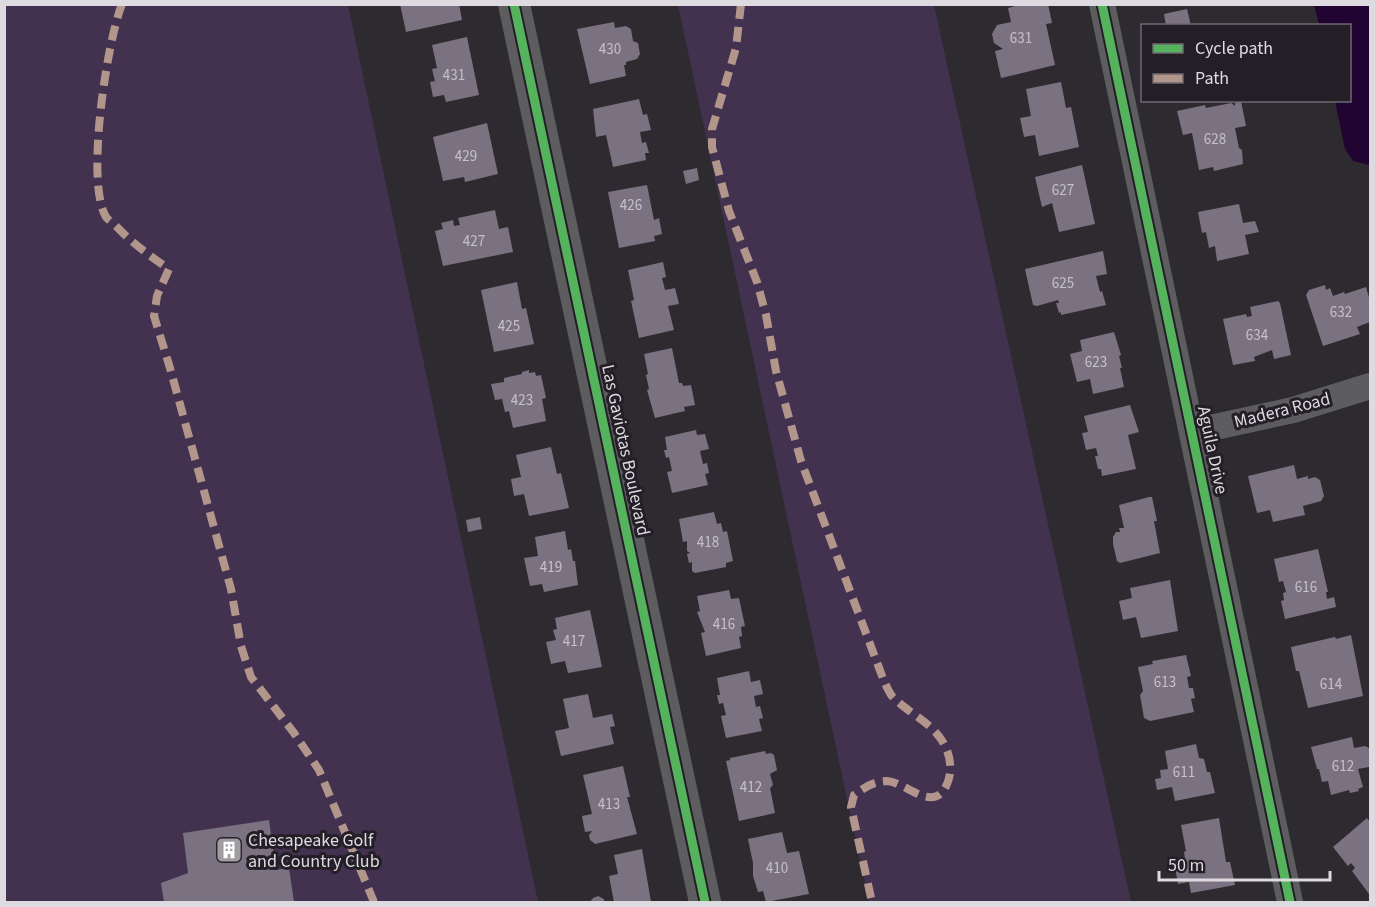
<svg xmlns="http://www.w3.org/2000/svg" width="1375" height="907" font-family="'Source Sans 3',sans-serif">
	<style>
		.green { fill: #433150 }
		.water { fill: #220433 }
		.building { fill: #7a7280 }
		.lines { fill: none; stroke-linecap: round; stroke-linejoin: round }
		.minor { stroke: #5d5c5e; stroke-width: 26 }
		.tertiary { stroke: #5d5c5e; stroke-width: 32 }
		.quiet { stroke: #b2968c; stroke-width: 8; stroke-dasharray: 15 8; stroke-linecap: butt }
		.cycleway-casing { stroke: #241f27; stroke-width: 13 }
		.cycleway { stroke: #56b35d; stroke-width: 9 }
		.labels { text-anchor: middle; stroke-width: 6; stroke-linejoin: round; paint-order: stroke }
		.number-label { font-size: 15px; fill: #c5c1c8 }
		.street-label { font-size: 18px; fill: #dedbe0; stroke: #241f27 }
		.poi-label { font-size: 18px; fill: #dedbe0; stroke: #241f27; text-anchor: start }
	</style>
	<rect width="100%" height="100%" fill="#2d2b2f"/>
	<path class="green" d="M5,5H348L538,902H5Z
		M678,5H934L1131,902H869Z"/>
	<path class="water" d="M1314,5H1370V164L1369,165L1353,161L1345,149L1335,101L1350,100V26L1319,25Z"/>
	<path class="building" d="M400,4H459L462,20L406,32Z
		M1022,4H1048L1052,23L1046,24L1055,65L1001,78L995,51L1003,49L994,43L992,34L997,25L1011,22L1008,8Z
		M1187,9L1191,26H1166L1164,14Z
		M614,22L615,28L626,26L631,29L633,41L638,43L640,54L637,59L626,62V65H624L626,76L590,84L577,29Z
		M467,37L479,95L446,102L444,95L433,97L430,82L435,81L432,69L437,68L432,45Z
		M1061,82L1066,108L1071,107L1079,147L1039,156L1035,135L1024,137L1020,118L1031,116L1026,89Z
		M639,99L643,115L647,114L651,130L640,132L642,143L646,142L649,153H645L646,160L613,167L606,135L596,137L593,109Z
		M1241,101L1246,126L1235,128L1239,148L1242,150L1243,164L1214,171L1213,167L1199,170L1192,133L1183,135L1177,111L1205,105L1206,108L1231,103L1235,106V103Z
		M487,123L498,174L465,182L464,177L443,181L433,137Z
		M1082,165L1095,224L1059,232L1052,203L1042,207L1035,177Z
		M697,168L699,180L686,184L683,171Z
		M647,185L654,220L659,218L662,234L654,236L655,241L619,248L608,192Z
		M1239,204L1243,223L1255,221L1259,232L1245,235L1249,254L1217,261L1215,246L1209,248L1206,232L1202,233L1198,212Z
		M495,210L499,229L508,227L513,252L443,266L435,231L443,229L441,223L453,220L454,226L460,225L458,218Z
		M1103,251L1107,274L1096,276L1100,292L1102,291L1106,305L1061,315V312L1059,313L1056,303H1059L1058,300L1037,306L1033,305L1025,269Z
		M663,262L666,277L662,278L665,290L675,288L679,304L668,306L674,330L639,338L631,301L634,300L628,270Z
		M517,282L522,309L526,308L534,344L494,352L481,290Z
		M1325,285L1326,290L1330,288L1333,296L1344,292L1345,294L1366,287L1370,301V322L1357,327L1360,334L1323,346L1306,295L1309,290Z
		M1278,301L1280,303L1291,355L1274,359L1272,350L1254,357L1255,361L1233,365L1223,319L1246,314L1247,317L1252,316L1250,307Z
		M1114,332L1121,355L1119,356L1122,368H1120L1124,387L1093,394L1090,379L1077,382L1070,354L1082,351L1080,340Z
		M672,348L679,383H682L683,386L691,385L695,405L684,407L685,411L655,418L647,390L649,389L646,375L648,374L644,354Z
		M529,370V373L535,372L536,376L541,375L546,398L542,399L546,421L513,428L509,411L505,412L502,399L495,400L491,384L504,382V378L522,374V372Z
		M1130,405L1139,432L1128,435L1136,469L1102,476L1101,469H1098L1095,456H1098L1096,448L1086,450L1082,433L1088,432L1084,416Z
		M696,430L697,435L705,434L709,449L700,451L703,464L707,463L709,473L705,474L708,485L672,493L667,472L672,471L669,457L666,458L664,450H667L665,437Z
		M551,447L557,474L561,473L569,508L529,516L524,494L514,496L511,479L521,477L516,455Z
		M1294,465L1297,479L1308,476V479L1315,477L1320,480L1324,496L1321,501L1303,506L1305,515L1273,522L1270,510L1257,513L1248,476Z
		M1149,497H1152L1157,521H1154L1160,553L1120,563L1117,561L1113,544V537L1116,532H1120L1119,528H1124L1119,505Z
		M714,512L717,524L721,523L723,532L727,531L733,561L726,563V567L695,573L692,571V562L689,563L687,554L690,553L687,551V541L683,542L679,519Z
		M480,517L482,529L468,532L466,520Z
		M565,531L568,550L571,549L573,561H575L578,585L544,592L542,584L530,586L524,558L538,556L535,537Z
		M1318,549L1328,592H1326L1327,599L1334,597L1336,607L1285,619L1281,601L1284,600L1283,593L1286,592L1283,581L1279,582L1274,559Z
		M1170,580L1178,631L1141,638L1136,617L1123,620L1119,601L1132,598L1130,588Z
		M729,590L731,599L739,598L745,626L741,627L742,636L739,637L741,648L706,656L701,633L705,632L697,612L700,611L697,596Z
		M590,610L602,667L568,673L565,661L551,664L546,642L556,640L553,630L557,629L555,618Z
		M1351,635L1363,696L1308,708L1299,671H1296L1291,647L1335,637L1336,639Z
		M1186,655L1191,676L1187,677L1189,688H1193L1195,698L1191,699L1194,712L1150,721L1144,718L1140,695L1143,691L1138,667L1153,664L1152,661Z
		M749,671L751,682L760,680L763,694L754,696L756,707L760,706L763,718L759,719L762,731L726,738L721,716L726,715L723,703L719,704L717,695H720L717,678Z
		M588,694L593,718L612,714L615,726L610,727L614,744L561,756L555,731L569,728L563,699Z
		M1352,737L1354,748L1365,746L1369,748L1370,754L1369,767L1358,769L1363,787L1358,789L1359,791L1350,793L1349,790L1331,795L1328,781L1322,782L1319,769H1317L1311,747Z
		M1196,744L1199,758L1204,759L1207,772H1210L1215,793L1175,801L1172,787L1157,790L1155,779L1161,778L1160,770L1168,769L1165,751Z
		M765,751L766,754L771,753L774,755L777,770L770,774L773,785L770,788L775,813L739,821L726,761L730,760V758Z
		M623,766L630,797H627L637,834L595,844L590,840L589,835L592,831L585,832L582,816L592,814L583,775Z
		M1219,818L1226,862H1230L1235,885L1191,893L1189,882L1178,884L1175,867L1186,865L1184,852L1186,851L1181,825Z
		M1367,818L1370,822L1369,894L1352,871L1355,868L1351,863L1348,866L1333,847Z
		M269,820L276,870L289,868L294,902H164L161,883L188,873L183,833Z
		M782,832L787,853L799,851L809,894L766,902L763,891L758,892L753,876V863L748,839Z
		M642,849L651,902H614L609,876L618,874L614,855Z
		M598,896L604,899V902H590L593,898Z"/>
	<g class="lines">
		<path class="minor" d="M1102,4L1290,902
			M1192,432L1293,410L1370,386"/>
		<path class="tertiary" d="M514,4L705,902"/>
		<path class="quiet" d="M122,4C107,42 85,182 106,217C108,220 113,223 116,226C132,243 150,256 169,269L157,296L154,316L170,368L231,589L241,646L251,677L294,733L319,770L374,902
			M741,4L736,48L712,129V147L729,211L757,282L766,315L776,371L801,461L884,681C887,687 890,696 896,700C913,716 936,725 946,748C951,759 952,773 947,784C934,815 906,782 887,781C873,781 864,788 854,795L851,807L872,902"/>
		<defs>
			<path id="cycleway" d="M514,4L705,902
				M1102,4L1290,902"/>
		</defs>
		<use href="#cycleway" class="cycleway-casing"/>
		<use href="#cycleway" class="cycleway"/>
	</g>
	<defs>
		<symbol id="building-square" viewBox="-11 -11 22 22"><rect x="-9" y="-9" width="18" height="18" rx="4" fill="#a09da2" stroke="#241f27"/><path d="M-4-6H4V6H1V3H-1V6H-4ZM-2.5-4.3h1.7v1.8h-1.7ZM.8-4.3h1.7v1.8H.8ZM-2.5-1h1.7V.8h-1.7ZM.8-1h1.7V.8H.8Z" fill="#fff"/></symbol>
	</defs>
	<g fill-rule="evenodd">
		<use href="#building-square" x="214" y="835" width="30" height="30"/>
	</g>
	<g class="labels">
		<g class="number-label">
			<text x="1021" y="43">631</text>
			<text x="610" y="54">430</text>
			<text x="454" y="80">431</text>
			<text x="1215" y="144">628</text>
			<text x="466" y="161">429</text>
			<text x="1063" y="195">627</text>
			<text x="631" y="210">426</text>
			<text x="474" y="246">427</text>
			<text x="1063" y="288">625</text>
			<text x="1341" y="317">632</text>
			<text x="509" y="331">425</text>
			<text x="1257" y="340">634</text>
			<text x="1096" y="367">623</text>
			<text x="522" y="405">423</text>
			<text x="708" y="547">418</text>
			<text x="551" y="572">419</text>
			<text x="1306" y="592">616</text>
			<text x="724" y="629">416</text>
			<text x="574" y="646">417</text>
			<text x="1165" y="687">613</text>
			<text x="1331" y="689">614</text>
			<text x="1343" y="771">612</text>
			<text x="1184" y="777">611</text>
			<text x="751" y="792">412</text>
			<text x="609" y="809">413</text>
			<text x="777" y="873">410</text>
		</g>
		<g class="street-label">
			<text transform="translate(1282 410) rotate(-14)" y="6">Madera Road</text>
			<text transform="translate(626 450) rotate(78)" y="6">Las Gaviotas Boulevard</text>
			<text transform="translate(1213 450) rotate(78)" y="6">Aguila Drive</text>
		</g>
		<g class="poi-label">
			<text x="248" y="846">Chesapeake Golf<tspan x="248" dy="21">and Country Club</tspan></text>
		</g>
	</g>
	<rect width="1375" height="907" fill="none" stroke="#dedbe0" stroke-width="12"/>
	<rect x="1141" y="24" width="210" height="78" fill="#241f27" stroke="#6e6a71" stroke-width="1.5"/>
	<rect x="1153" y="44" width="30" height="9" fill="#56b35d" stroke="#6e6a71" stroke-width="1.5"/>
	<text x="1195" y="54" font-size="18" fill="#dedbe0">Cycle path</text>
	<rect x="1153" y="74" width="30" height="9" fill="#b2968c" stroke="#6e6a71" stroke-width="1.5"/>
	<text x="1195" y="84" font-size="18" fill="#dedbe0">Path</text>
	<path d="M1159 871v9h171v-9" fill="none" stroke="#dedbe0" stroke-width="3"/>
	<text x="1168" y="871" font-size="18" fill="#dedbe0" stroke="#241f27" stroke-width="4.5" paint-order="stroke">50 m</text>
</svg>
